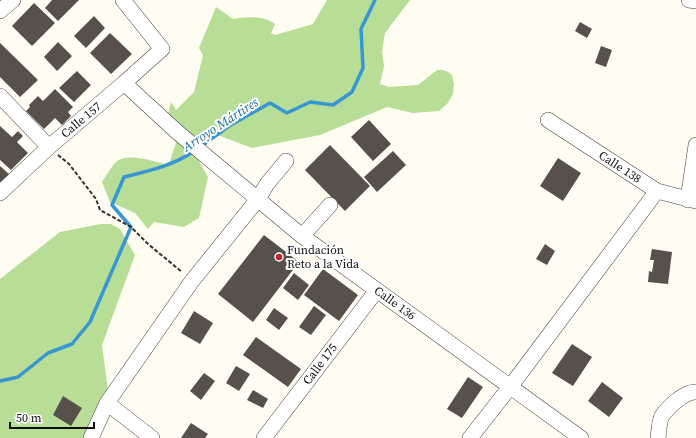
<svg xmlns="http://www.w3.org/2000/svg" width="696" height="438" font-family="'Source Serif 4',serif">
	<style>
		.forest { fill: #b7dd97 }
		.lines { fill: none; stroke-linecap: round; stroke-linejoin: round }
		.stream { stroke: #3896d2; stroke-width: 3.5 }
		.building { fill: #58504b }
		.minor-casing { stroke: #424242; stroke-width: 16 }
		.path { stroke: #313131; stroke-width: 2; stroke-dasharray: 4 2; stroke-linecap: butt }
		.minor { stroke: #fff; stroke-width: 15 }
		.poi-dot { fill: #c5212b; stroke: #fff; stroke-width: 1.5 }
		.labels { text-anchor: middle; stroke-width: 4; stroke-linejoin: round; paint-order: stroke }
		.street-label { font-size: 12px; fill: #0f0f0f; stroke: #fff }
		.poi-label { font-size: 12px; fill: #0f0f0f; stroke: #fff; text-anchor: start }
		.water-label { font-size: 13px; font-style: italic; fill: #1368a6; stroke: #fff }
	</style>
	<rect width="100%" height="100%" fill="#fffcf1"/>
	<path class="forest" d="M327,0H410L385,33L382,51L384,66L380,84L389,87L418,85L437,70H443L448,72L452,75L454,84L453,94L447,104L439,111L413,113L387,107L320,135L252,148L210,132L199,161L208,177L199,218L184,227L154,222L148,229L135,213L110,202L102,182C106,176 111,167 116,162C126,152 153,161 165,164L170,161L176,143L166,123L171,102L176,110L194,92L203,55L199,48L216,7L233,19C248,17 262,15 275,24L271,33L275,35L313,24Z
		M101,224H111L120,229L135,255L102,345L110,406L86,438H0V279L60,232Z"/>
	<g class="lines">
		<path class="stream" d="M200,147L229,126L270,103L287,113L310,102L333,105L352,92L363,68L361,29L375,0
			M0,381L18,377L48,353L72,344L90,322L131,227L112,205L124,177C148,171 173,166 194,151"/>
	</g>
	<path class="building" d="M52,0H79L58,21L45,8Z
		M34,3L55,23L32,46L12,26Z
		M94,16L105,28L86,48L74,36Z
		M580,22L592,29L587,38L575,31Z
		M110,33L132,54L111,74L90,53Z
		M58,42L72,56L57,71L44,57Z
		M0,43L38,80L20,97L0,77Z
		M601,46L612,50L606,67L595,63Z
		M77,71L91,85L74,102L59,88Z
		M55,89L73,107L68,112L71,116L62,125L55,118L44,129L26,111L30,107L29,105L38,96L43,101Z
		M369,120L391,144L373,161L351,137Z
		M0,126L12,137L18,131L23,136L17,142L28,153L11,170L0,160Z
		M330,145L370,186L345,211L305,170Z
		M393,151L406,165L377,192L364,177Z
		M558,158L581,173L563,201L540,186Z
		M0,166L10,175L0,186Z
		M264,235L299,262L253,322L218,294Z
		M545,244L555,251L547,265L536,259Z
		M652,249L672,252L668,284L648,282L649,271L652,272L654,260H650Z
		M323,269L358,295L339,321L304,295Z
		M294,273L309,285L298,300L283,288Z
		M314,306L326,315L311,335L299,327Z
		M274,308L288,318L279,330L266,320Z
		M194,311L213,323L200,344L181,333Z
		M256,337L301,369L288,387L243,355Z
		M572,344L592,357L573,386L552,373Z
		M236,366L250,374L239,391L226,383Z
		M204,373L215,381L201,400L190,391Z
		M468,377L483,387L462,418L447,409Z
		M602,382L623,398L609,417L588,401Z
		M253,390L268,399L263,408L247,400Z
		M63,396L82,408L71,426L53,415Z
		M191,423L208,434L205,438H181Z"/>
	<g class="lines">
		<defs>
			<path id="minor" d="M689,0L696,1
				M0,11L13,0
				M124,83L176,131L302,236L581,438
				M0,96L49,147
				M548,120L657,191L696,201
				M0,193L49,147L124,83L162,49L123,0
				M688,200L696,145
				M302,236L330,205
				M107,403L152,438
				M91,438L107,403L192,281L258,199L267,184L286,161
				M264,438L377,290
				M470,438L510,387L657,191
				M658,438C659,431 659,421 662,416C668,407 685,391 696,392"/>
		</defs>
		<use href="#minor" class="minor-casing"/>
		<path class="path" d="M58,155L69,164L96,199L100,210L131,227L148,244L182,272"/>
		<use href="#minor" class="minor"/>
	</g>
	<circle class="poi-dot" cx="279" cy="257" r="4"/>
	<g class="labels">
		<g class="street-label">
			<text transform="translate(81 120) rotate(-40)" y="4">Calle 157</text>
			<text transform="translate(620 167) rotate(33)" y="4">Calle 138</text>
			<text transform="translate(395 303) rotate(36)" y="4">Calle 136</text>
			<text transform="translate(320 364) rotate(-53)" y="4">Calle 175</text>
		</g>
		<g class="poi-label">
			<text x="287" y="254">Fundación<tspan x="287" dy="14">Reto a la Vida</tspan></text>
		</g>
		<g class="water-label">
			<text transform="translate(220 124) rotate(-33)" y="5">Arroyo Mártires</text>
		</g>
	</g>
	<path d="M10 422v6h84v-6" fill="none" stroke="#0f0f0f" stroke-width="2"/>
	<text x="16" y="422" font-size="12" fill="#0f0f0f" stroke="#ffffff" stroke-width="3" paint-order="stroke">50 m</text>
</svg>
